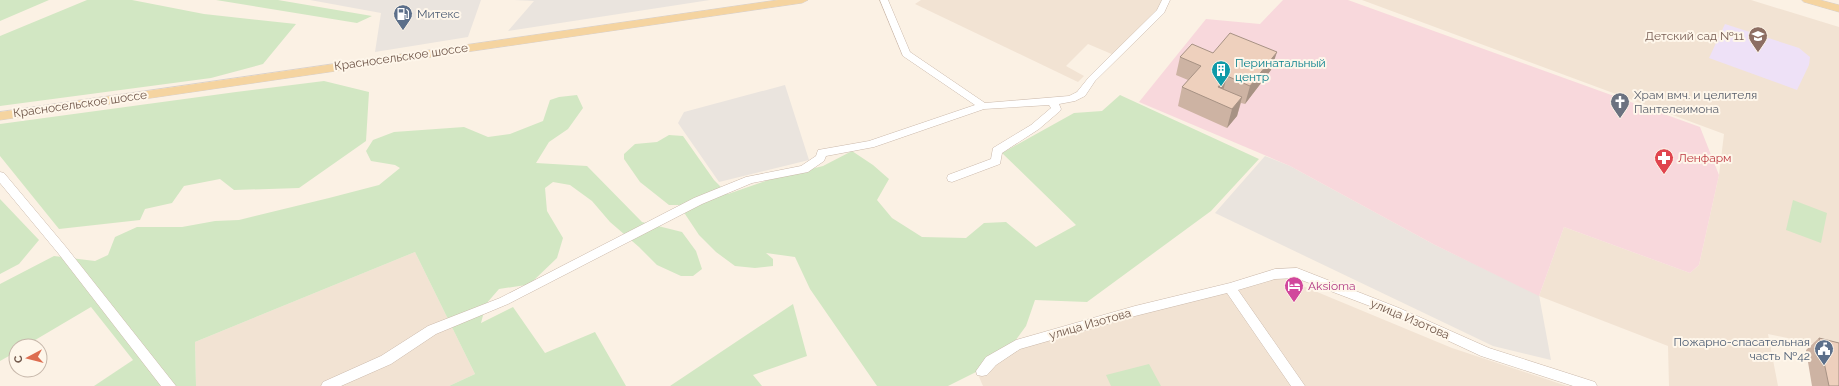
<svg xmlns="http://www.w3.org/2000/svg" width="1839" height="386" font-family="Raleway,sans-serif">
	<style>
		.residential { fill: #f2e3d3 }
		.industrial { fill: #eae4de }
		.education { fill: #eee1f7 }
		.medical { fill: #f8d8dc }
		.green { fill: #d2e7c3 }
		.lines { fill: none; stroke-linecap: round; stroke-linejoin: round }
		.minor-casing { stroke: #cbb9ab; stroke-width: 1 }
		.major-casing { stroke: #d7d0cd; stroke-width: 1 }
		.minor { fill: #fff; fill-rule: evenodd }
		.major { fill: #f5d4a0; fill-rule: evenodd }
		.wall { fill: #cdb3a3 }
		.shaded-wall { fill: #a79284 }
		.building { fill: #eed0bd; stroke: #a79284 }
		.labels { text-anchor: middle; stroke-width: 4; stroke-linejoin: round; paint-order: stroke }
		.service-label { font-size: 12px; fill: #4e5e75; stroke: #fef6ea; text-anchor: start }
		.education-label { font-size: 12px; fill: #785e54; stroke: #fef6ea; text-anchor: end }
		.street-label { font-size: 12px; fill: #71584b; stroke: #fef6ea }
		.culture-label { font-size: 12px; fill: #0d838f; stroke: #fef6ea; text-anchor: start }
		.worship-label { font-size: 12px; fill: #5b616d; stroke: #fef6ea; text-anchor: start }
		.health-label { font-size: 12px; fill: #be3a42; stroke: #fef6ea; text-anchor: start }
		.hotel-label { font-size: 12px; fill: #b23c85; stroke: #fef6ea; text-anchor: start }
	</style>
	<rect width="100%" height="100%" fill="#fbf1e4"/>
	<path class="residential" d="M921,0H1163L1160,8L1114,55L1088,44L1066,66L1084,76L1078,82L915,4Z
		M1362,0H1751L1839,27V349L1768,334L1778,386H1669L1668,346L1539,296L1564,227L1690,273L1699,265L1719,175L1724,134Z
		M415,252L475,374L449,386H196L195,342Z
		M1281,277L1452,348L1567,386H983L976,370L1050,334Z"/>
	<path class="industrial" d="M310,0H481L468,37L375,52L381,13Z
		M514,0H710L508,31L534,1Z
		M785,85L809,160L719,182L678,123L684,112Z
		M1265,156L1290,166L1435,245L1539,295L1551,360L1493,346L1215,213Z"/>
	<path class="education" d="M1725,24L1799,48L1810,57L1809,65L1797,90L1709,58Z"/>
	<path class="medical" d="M1283,0H1348L1700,127L1719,175L1699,265L1690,273L1564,227L1539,296L1435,245L1290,166L1139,102L1206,19L1260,24Z"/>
	<path class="green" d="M0,0H49L0,21Z
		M87,0H132L204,14L296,24L263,64L211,78L0,106V36Z
		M216,0H278L372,16L357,23Z
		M324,81L369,92L366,141L299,188L234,190L220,179L184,186L172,203L145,209L140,220L59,229L0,156V124L236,92Z
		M577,95L583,108L568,129L549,142L536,163L587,166L642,222L682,232L696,251L702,269L693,276H681L657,265L639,247L610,222L592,201L570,185L553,182L545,188L547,211L563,238L557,258L532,282L526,285L499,289L486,304L481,323L513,307L545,353L595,332L626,386H449L475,374L415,252L195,342L196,386H94L133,360L91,307L25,346H16V352L0,361V284L54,256L95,261L108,255L115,237L137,227H182L215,221L239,220L329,198L379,185L400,168L395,165L371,161L366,151L373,140L394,132L464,127L488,137L510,134L543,121L550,100L559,97Z
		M1120,95L1259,159L1211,211L1087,302L1035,300L1026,326L1002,359L948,386H877L810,289L795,257L766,253L773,259V266L755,268L735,266L716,252L699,235L679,205H669L640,182L624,159V154L635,144L657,142L669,135L683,136L714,180L728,194L771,179L823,166L852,151L873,165L889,179L877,200L892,218L922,237L966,238L984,223L1006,222L1036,247L1076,225L1002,153L1074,113L1102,111Z
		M0,199L39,240L19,264L0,274Z
		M1793,200L1827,213L1821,243L1786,230Z
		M793,304L807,356L753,375L762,386H670Z
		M1149,364L1161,386H1111L1106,375Z"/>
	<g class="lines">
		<defs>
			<path id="minor" d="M880,0H888L910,52L985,103L1069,96L1077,92L1089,77L1157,10L1162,0H1170L1164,13L1095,81L1085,96L1075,101L1059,104L1061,109L1060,111L1039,129L1002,153L1000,164L952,182L948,181L947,178L948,175L991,159L993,148L1031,125L1051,108L1049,105L984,109L874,147L826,156L824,161L808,172L752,183L702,204L508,304L436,334L391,364L341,386H321L323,382L381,356L428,326L500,298L694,198L746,177L801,166L816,156L818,150L869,141L975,105L903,56Z
				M0,172L4,173L66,247L176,386H161L58,253L0,183Z
				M1297,268L1399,308L1489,348L1595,382L1597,386H1573L1481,356L1391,314L1296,278L1275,279L1238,290L1305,386H1291L1227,293L1135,316L1020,349L996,365L987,375L982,376L977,375L976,371L986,357L1016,340L1135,306L1230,283L1275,269Z"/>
			<path id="major" d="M778,0H808L802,3L0,120V112Z
				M1802,0H1820L1839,5V12L1804,2Z"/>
		</defs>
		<use href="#minor" class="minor-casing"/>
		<use href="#major" class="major-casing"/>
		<use href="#minor" class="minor"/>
		<use href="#major" class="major"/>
	</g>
	<path class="wall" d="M1213,53L1271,70L1245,104L1241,103L1237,116L1227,128L1178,106L1182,87L1188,80L1176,75L1180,57Z
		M1819,338L1839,386H1812L1806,350Z"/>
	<path class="shaded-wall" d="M1277,52L1271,70L1245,104L1250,86Z
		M1227,76L1222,95L1218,87Z
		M1242,97L1237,116L1227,128L1232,109Z"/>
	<path class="building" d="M1230,33L1277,52L1250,86L1227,76L1218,87L1242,97L1232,109L1182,87L1201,66L1180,57L1192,44L1213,53Z
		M1819,338L1839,343V386H1829Z"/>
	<defs>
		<symbol id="fuel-pin" viewBox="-11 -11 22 30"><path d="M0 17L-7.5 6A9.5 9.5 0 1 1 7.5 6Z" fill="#5c6f8a" stroke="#fef6ea"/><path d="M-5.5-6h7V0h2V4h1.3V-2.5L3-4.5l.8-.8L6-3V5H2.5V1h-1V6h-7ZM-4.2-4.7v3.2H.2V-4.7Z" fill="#fff"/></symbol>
		<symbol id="school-pin" viewBox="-11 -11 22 30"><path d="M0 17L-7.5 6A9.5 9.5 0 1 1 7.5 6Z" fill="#8d6e63" stroke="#fef6ea"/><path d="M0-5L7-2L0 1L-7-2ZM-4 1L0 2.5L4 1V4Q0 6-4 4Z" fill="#fff"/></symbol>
		<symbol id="building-pin" viewBox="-11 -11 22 30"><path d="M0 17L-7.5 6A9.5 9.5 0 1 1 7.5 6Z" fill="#0f9aa8" stroke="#fef6ea"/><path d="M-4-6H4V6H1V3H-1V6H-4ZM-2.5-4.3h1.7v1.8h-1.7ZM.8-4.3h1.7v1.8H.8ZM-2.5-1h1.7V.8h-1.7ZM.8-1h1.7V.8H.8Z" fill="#fff"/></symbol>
		<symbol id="church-pin" viewBox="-11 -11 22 30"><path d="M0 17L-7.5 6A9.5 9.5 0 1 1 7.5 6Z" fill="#6b7280" stroke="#fef6ea"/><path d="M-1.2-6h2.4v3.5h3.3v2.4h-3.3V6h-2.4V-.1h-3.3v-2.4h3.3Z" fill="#fff"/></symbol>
		<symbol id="pharmacy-pin" viewBox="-11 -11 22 30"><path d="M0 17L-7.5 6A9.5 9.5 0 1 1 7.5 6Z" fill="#e0444e" stroke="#fef6ea"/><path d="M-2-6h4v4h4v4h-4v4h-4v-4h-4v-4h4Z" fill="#fff"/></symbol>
		<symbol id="hotel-pin" viewBox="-11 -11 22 30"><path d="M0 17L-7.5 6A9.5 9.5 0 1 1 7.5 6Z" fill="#d1479c" stroke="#fef6ea"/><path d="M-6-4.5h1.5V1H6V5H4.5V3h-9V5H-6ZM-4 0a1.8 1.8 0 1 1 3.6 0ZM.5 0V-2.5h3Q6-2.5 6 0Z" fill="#fff"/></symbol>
		<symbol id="civic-pin" viewBox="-11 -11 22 30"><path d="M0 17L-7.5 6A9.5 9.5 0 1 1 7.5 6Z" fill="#5c6f8a" stroke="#fef6ea"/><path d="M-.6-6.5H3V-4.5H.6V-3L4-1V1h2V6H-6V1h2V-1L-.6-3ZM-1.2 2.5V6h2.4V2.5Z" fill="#fff"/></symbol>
	</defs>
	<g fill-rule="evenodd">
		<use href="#fuel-pin" x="392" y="3" width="22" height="30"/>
		<use href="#school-pin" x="1747" y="25" width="22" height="30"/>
		<use href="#building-pin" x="1210" y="59" width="22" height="30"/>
		<use href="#church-pin" x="1609" y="91" width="22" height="30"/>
		<use href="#pharmacy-pin" x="1653" y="147" width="22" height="30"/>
		<use href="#hotel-pin" x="1283" y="275" width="22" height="30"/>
		<use href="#civic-pin" x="1813" y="338" width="22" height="30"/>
	</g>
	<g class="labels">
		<g class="service-label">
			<text x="417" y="18">Митекс</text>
			<text x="1810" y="346" text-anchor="end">Пожарно-спасательная<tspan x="1810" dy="14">часть №42</tspan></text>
		</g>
		<g class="education-label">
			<text x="1744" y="40">Детский сад №11</text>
		</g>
		<g class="street-label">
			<text transform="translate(401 57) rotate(-8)" y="4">Красносельское шоссе</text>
			<text transform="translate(80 104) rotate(-8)" y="4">Красносельское шоссе</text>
			<text transform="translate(1410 319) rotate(23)" y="4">улица Изотова</text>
			<text transform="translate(1090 324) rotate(-16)" y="4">улица Изотова</text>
		</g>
		<g class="culture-label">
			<text x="1235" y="67">Перинатальный<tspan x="1235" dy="14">центр</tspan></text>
		</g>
		<g class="worship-label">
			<text x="1634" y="99">Храм вмч. и целителя<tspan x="1634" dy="14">Пантелеимона</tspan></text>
		</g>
		<g class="health-label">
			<text x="1678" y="162">Ленфарм</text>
		</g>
		<g class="hotel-label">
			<text x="1308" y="290">Aksioma</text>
		</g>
	</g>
	<g transform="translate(28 358) rotate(263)"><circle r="19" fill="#fef6ea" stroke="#c6b7aa"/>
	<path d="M0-3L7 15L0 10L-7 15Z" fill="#dd6d50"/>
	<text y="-6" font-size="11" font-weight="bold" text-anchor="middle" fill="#71584b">С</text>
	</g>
</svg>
